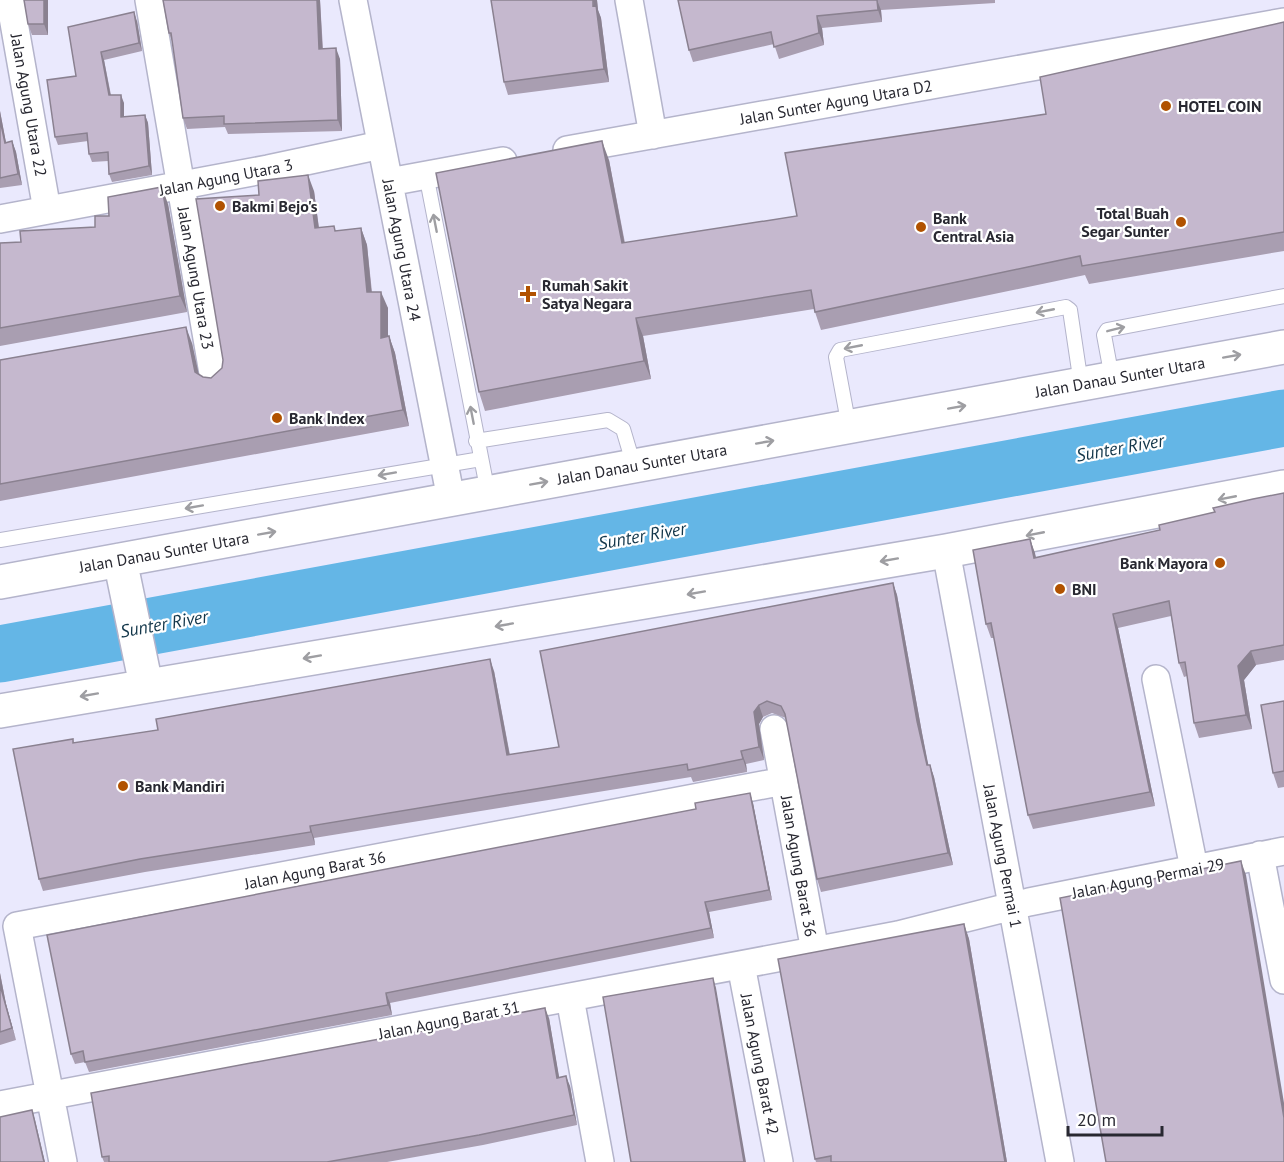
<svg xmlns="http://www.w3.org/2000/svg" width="1284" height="1162" font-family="'PT Sans',sans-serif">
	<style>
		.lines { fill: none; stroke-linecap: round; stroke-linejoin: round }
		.river { stroke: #64b6e6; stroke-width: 57 }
		.service-casing { stroke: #b4b4cb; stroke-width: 16 }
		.minor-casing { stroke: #b4b4cb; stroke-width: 30 }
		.secondary-casing { stroke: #b4b4cb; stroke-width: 36 }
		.service { stroke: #fff; stroke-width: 14 }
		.minor { stroke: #fff; stroke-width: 27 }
		.secondary { stroke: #fff; stroke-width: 33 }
		.wall { fill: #a99eb1 }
		.shaded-wall { fill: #8a8190 }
		.building { fill: #c5b8ce; stroke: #8a8190; stroke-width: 1.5 }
		.oneway { stroke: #9e9ea2 }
		.poi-dot { fill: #b15200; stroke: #fff; stroke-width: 2 }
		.labels { text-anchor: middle; stroke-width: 4.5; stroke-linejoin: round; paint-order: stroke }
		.street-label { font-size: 16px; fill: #282831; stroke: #fff }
		.poi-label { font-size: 16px; font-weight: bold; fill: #282831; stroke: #fff; text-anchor: start }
		.water-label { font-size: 18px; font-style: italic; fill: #12364a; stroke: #fff }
	</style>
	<rect width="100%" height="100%" fill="#eae9fd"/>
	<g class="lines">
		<path class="river" d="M0,654L1284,418"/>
		<defs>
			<path id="service" d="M426,174L488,493
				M1112,378L1104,335L1107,330L1284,296
				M849,427L836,357L840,350L1066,307L1070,310L1081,384
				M476,441L608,420L623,429L634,466
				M0,540L481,459"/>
			<path id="minor" d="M10,0L47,210
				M149,0L214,379
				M353,0L451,499
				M629,0L653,135
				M567,150L1284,22
				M389,182L503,161
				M0,219L268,169L381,145
				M946,551L1060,1162
				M1156,679L1194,868
				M774,729L815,951
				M1260,855L1284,980
				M741,965L779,1162
				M570,998L600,1162
				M0,1105L898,935L1029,902L1284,851
				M63,1162L17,926L784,781"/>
			<path id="secondary" d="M120,560L146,685
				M0,582L1284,347
				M0,711L946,551L1284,487"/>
		</defs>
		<use href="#service" class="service-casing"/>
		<use href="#minor" class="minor-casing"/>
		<use href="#secondary" class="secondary-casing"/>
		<use href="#service" class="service"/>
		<use href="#minor" class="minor"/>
		<use href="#secondary" class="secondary"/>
	</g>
	<path class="wall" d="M48,0V35H32L28,24Z
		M320,0L323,49L340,59L342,131L228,134L225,127L187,129L183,118L173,44L169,33Z
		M491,0H597L598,10L601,18L609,82L508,95L504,82Z
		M678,0H995V3L881,10L882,22L822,28L824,45L779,59L774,44L693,62L689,50Z
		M137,21L142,51L104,60L111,95L124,103V117L145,115L148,123L152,175L112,182L109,174L108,161L92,162L89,154L88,141L58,145L55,137L76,76L68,27Z
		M1284,22V251L1089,284L1085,275L821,330L814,309L643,336L651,379L485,411L479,392L609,160L625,243L797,216L1046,114Z
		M0,111L6,143L12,141L16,152L22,185L0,188Z
		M314,191L319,228L336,231L361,228L367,245L372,292L388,308V337L389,336L395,353L409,426L0,501V360L192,343L198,374L203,377L211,378L222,368Z
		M168,204L187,312L0,346V243L21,242L95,227L109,216Z
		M1284,493V660L1256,665L1244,680L1252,729L1199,738L1194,723L1187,676L1184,677L1179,663L1171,616L1118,628L1155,806L1033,829L1028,815L994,638H991L986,624L1030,539L1036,558L1160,530L1215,512Z
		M893,583L897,595L922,733L928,765H930L934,777L953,865L821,892L817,879L786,718L772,713L763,717L759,724L764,760L746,764L747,772L693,782L691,777L314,838L315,845L145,872L43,891L39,879L73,739L74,743L158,730L494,671L510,755L559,747Z
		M1284,701V787L1278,788L1273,773Z
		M753,803L772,900L709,912L714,938L390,1003L392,1015L89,1072L85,1062L75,1064L71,1054Z
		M964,924L969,939L1007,1162H816L815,1159Z
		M0,973L6,1004L16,1040L0,1045Z
		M549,1018L559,1078L570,1086L577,1125L483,1145L387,1162H104L102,1157Z"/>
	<path class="shaded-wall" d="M44,0H48V35L44,24Z
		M317,0H320L323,60L319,49Z
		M593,0H597L598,10L601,18L609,82L604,69Z
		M877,0L881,10L882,22L878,10Z
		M134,12L137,21L142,51L139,43Z
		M817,16L822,28L824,45L819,33Z
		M336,48L340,59L342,131L338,120Z
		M101,52L104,60L112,103L109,95Z
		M121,95L124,103V126L121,117Z
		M0,111L8,153L5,143L0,120Z
		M145,115L148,123L152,175L149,166Z
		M12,141L16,152L22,185L18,174Z
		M602,141L609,160L628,262L622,243Z
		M308,175L314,191L321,245L315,228Z
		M162,187L168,204L187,312L180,296Z
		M361,228L367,245L373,308L367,292Z
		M381,292L388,308V355L381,338Z
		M636,318L643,336L651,379L644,361Z
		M186,327L192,343L202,389L195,372Z
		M389,336L395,353L409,426L403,410Z
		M1030,539L1035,553L1039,572L1034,558Z
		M893,583L897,595L922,733L931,778L927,765L917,721Z
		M1113,614L1118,628L1155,806L1150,792Z
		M1251,651L1256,665L1244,680L1252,729L1246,715L1238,666Z
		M490,659L494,671L512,768L507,755Z
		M759,705L763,717L759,724L764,760L759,747L754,712Z
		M741,751L746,764L747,772L743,759Z
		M930,765L934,777L953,865L948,853Z
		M750,793L753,803L772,900L769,890Z
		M310,826L314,838L315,845L311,832Z
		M1241,861L1246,875L1284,1103V1118Z
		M705,902L709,912L714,938L711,928Z
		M964,924L969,939L1007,1162H1005Z
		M0,973L6,1004L16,1040L1,992L0,985Z
		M713,978L716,988L746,1162H744Z
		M386,993L390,1003L392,1015L388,1005Z
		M545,1008L549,1018L561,1088L557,1078Z
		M566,1076L570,1086L577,1125L574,1115Z
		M32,1110L35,1120L45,1162H44Z"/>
	<path class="building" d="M24,0H44V24H28Z
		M163,0H317L319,49L336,48L338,120L224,124V116L183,118L171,33H169Z
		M491,0H593V6L596,5L604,69L504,82Z
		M678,0H877L878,10L817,16L819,33L774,47L771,32L689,50Z
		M134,12L139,43L101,52L109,95H121V117L145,115L149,166L109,174L108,152L89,154L87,133L55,137L47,80L76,76L68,27Z
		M1284,22V232L1082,266L1080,256L815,312L811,290L636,318L644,361L479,392L436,173L602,141L622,243L797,216L785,153L1046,114L1040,77Z
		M0,120L5,143L12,141L18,174L0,178Z
		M308,175L315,228L334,226L335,231L361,228L367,292H381V338L389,336L403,410L0,484V360L186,327L195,372L203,377L211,378L222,368L223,360L196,199L259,195L258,181Z
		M162,187L180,296L0,328V243L21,242L20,231L95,227V216H109L108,197Z
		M1284,493V645L1251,651L1238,666L1246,715L1194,723L1185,662L1179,663L1169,601L1113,614L1150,792L1028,815L991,623L986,624L973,550L1030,539L1034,558L1160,530L1159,525L1215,512L1213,508L1253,499Z
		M893,583L917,721L927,765H930L948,853L817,879L785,714L781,706L767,701L759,705L754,712L759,747L741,751L743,759L688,770L687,764L310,826L311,832L140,859L39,879L13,749L73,739V743L158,730L156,719L490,659L507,755L559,747L540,651Z
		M1284,701V771L1273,773L1261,705Z
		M750,793L769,890L705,902L711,928L386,993L388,1005L85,1062L83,1051L71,1054L47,935L696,809L695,803Z
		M1241,861L1284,1118V1162H1106L1060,898Z
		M964,924L1005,1162H831V1156L815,1159L778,959Z
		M713,978L744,1162H631L603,997Z
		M0,985L12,1028L0,1032Z
		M545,1008L557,1078L566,1076L574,1115L479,1135L327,1162H109V1156L102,1157L91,1093Z
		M32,1110L44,1162H0V1117Z"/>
	<defs><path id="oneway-shaft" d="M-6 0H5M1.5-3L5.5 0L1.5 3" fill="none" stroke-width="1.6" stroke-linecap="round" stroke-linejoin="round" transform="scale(1.5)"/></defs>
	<g class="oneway">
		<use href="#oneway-shaft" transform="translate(435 223) rotate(-101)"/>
		<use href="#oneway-shaft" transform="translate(1045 311) rotate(169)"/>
		<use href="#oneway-shaft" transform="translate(1116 329) rotate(-14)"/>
		<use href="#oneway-shaft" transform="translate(853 347) rotate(169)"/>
		<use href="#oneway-shaft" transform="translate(1232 356) rotate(-10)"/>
		<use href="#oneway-shaft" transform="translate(957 407) rotate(-10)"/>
		<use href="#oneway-shaft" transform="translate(472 415) rotate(-101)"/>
		<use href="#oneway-shaft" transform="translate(765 442) rotate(-10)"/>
		<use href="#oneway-shaft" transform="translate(387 474) rotate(170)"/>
		<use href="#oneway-shaft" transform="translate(539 483) rotate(-10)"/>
		<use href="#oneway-shaft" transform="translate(1227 498) rotate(169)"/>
		<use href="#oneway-shaft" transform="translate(194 507) rotate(170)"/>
		<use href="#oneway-shaft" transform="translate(267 533) rotate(-10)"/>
		<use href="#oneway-shaft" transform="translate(1035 534) rotate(169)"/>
		<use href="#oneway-shaft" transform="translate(889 560) rotate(170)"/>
		<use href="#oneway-shaft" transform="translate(696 593) rotate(170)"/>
		<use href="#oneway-shaft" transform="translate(504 625) rotate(170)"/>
		<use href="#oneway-shaft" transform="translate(312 657) rotate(170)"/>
		<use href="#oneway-shaft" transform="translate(89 695) rotate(170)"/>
	</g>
	<g class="poi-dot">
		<circle cx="1166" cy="106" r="6"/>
		<circle cx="220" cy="206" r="6"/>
		<circle cx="1181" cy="222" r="6"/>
		<circle cx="921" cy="227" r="6"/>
		<path d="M525 285h6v6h6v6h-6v6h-6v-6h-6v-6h6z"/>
		<circle cx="277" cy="418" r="6"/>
		<circle cx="1220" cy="563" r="6"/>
		<circle cx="1060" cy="589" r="6"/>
		<circle cx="123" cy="786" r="6"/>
	</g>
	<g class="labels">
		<g class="street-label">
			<text transform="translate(836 102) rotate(-10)" y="6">Jalan Sunter Agung Utara D2</text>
			<text transform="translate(29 105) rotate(80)" y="6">Jalan Agung Utara 22</text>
			<text transform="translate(226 177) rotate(-11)" y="6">Jalan Agung Utara 3</text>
			<text transform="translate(402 250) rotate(79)" y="6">Jalan Agung Utara 24</text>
			<text transform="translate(196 278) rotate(80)" y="6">Jalan Agung Utara 23</text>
			<text transform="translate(1120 377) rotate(-10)" y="6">Jalan Danau Sunter Utara</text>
			<text transform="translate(642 464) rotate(-10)" y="6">Jalan Danau Sunter Utara</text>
			<text transform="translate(164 552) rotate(-10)" y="6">Jalan Danau Sunter Utara</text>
			<text transform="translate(1003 856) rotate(79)" y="6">Jalan Agung Permai 1</text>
			<text transform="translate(799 866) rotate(80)" y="6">Jalan Agung Barat 36</text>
			<text transform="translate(315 870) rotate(-11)" y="6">Jalan Agung Barat 36</text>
			<text transform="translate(1148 878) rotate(-11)" y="6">Jalan Agung Permai 29</text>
			<text transform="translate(449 1020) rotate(-11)" y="6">Jalan Agung Barat 31</text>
			<text transform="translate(760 1064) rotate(79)" y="6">Jalan Agung Barat 42</text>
		</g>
		<g class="poi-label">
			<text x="1178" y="112">HOTEL COIN</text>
			<text x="232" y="212">Bakmi Bejo's</text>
			<text x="1169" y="219" text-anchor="end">Total Buah<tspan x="1169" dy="18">Segar Sunter</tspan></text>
			<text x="933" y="224">Bank<tspan x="933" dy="18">Central Asia</tspan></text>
			<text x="542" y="291">Rumah Sakit<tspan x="542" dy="18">Satya Negara</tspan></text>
			<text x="289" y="424">Bank Index</text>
			<text x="1208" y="569" text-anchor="end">Bank Mayora</text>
			<text x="1072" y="595">BNI</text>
			<text x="135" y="792">Bank Mandiri</text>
		</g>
		<g class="water-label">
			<text transform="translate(1120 448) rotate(-10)" y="6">Sunter River</text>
			<text transform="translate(642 536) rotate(-10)" y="6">Sunter River</text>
			<text transform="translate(164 624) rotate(-10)" y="6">Sunter River</text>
		</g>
	</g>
	<path d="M1068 1126v9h94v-9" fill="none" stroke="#282831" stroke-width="3"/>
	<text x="1077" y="1126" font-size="18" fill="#282831" stroke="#ffffff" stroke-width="4.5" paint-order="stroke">20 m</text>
</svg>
